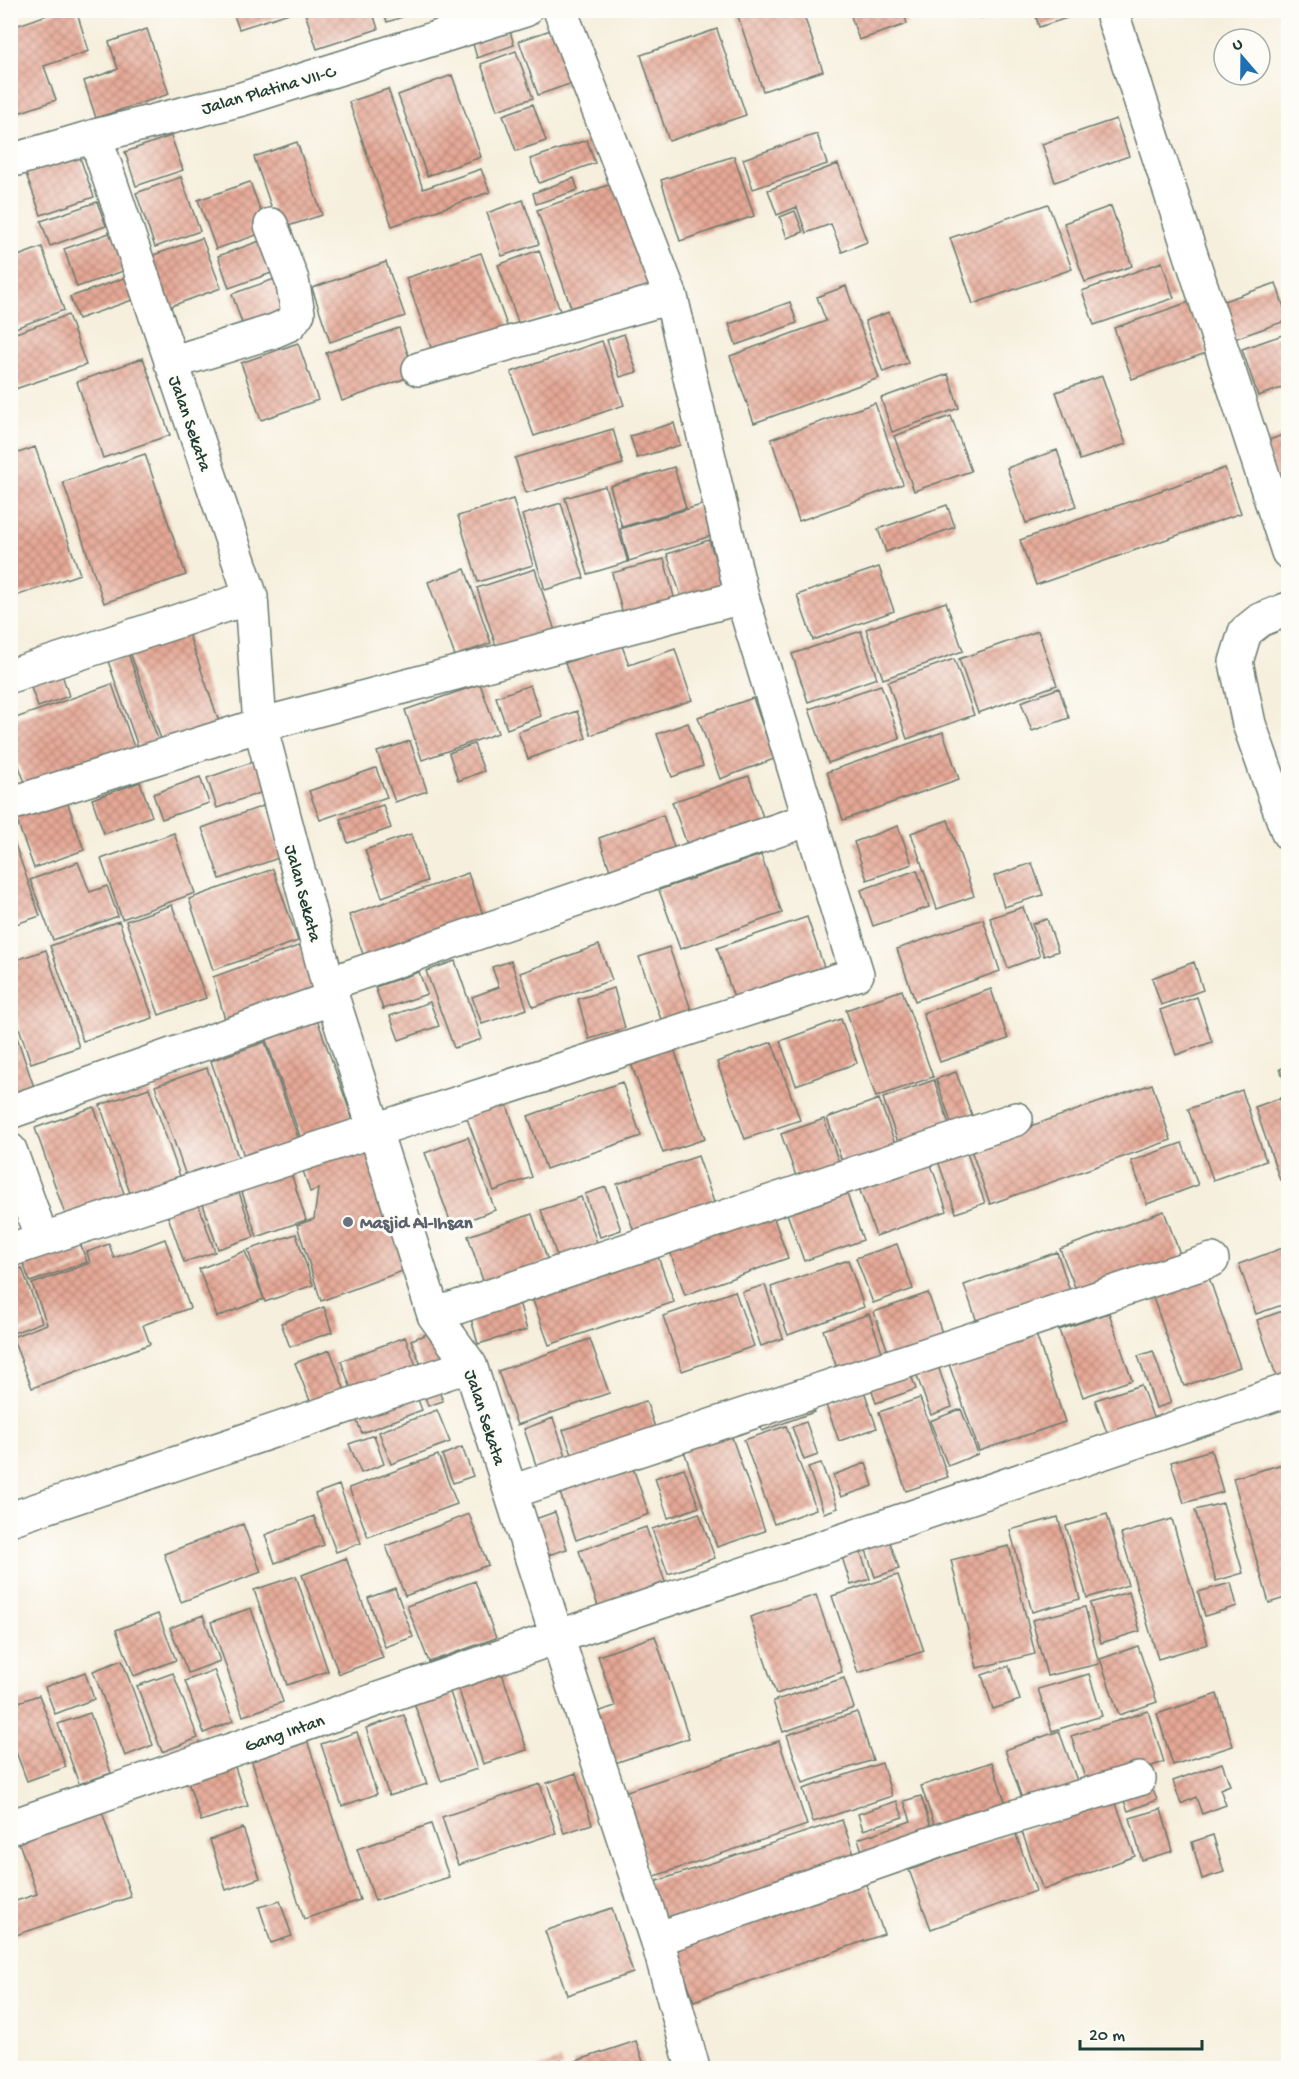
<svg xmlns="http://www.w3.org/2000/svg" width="1299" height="2079" font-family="'Gochi Hand',sans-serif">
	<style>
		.building { fill: url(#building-cross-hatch) }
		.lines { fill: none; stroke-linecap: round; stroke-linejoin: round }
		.minor-casing { stroke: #6a7b6f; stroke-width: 36 }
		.minor { stroke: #fff; stroke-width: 33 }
		.worship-dot { fill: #6b7280; stroke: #fdfcf7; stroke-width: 2 }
		.labels { text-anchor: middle; stroke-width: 6; stroke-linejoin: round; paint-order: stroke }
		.street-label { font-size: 18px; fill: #1f3d34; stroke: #fdfcf7 }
		.worship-label { font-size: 18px; font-weight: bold; fill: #5b616d; stroke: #fdfcf7; text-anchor: start }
	</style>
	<defs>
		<pattern id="building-cross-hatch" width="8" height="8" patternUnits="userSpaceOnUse" patternTransform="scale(1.5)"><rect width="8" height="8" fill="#e6a896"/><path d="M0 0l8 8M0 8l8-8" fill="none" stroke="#ba8a7b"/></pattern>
	</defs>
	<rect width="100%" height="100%" fill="#fdfcf7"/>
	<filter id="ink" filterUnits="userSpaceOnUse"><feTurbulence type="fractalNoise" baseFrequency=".0167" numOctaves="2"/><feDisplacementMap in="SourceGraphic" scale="12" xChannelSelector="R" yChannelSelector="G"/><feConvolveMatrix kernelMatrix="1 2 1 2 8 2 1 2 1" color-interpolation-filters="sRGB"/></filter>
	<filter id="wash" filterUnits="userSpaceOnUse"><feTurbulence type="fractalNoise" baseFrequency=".008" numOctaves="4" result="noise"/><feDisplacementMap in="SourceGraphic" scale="24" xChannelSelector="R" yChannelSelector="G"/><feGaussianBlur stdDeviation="1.35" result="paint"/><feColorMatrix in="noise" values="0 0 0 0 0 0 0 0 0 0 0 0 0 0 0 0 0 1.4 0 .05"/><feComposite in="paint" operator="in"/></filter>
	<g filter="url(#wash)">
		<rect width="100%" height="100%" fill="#f6efdd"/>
		<g id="blocks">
			<path class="building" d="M61,10H76L89,51L44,66L56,100L10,116V28Z
				M232,10H288L289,13L239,29Z
				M304,10H372L378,29L317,49Z
				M383,10H421V11L387,22Z
				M736,10H802L823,71L763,91Z
				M849,10H903L907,24L859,40Z
				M978,10H1002L1003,11L981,18Z
				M1034,10H1077L1079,14L1039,27Z
				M562,26L581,80L538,95L519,41Z
				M147,29L169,94L96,118L84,81L118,69L109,42Z
				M717,29L746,115L669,141L641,55Z
				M510,31L514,45L477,58L473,44Z
				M516,51L533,98L497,110L481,64Z
				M452,75L481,157L427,176L398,95Z
				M388,89L423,189L481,169L490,192L392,226L349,102Z
				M533,104L546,141L516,151L503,115Z
				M1116,119L1129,156L1055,182L1042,144Z
				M817,134L827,164L753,189L743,159Z
				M171,136L183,170L136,186L125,152Z
				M587,140L595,163L539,183L530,159Z
				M297,142L322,215L279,229L254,157Z
				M79,155L94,197L41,215L26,174Z
				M734,156L754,216L680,241L661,180Z
				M838,164L867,242L842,252L831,224L806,233L797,207L777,215L768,190Z
				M181,177L200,231L155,247L136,193Z
				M574,178L578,190L536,204L533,193Z
				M250,182L268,231L216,249L198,200Z
				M614,183L652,291L575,319L537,210Z
				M523,200L539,244L502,256L487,213Z
				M97,202L106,226L50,246L41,221Z
				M1048,204L1072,269L973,304L950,238Z
				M1111,206L1132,266L1085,282L1064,223Z
				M795,211L803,232L787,238L780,217Z
				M115,231L129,269L77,287L64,249Z
				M271,237L283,269L229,288L218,256Z
				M202,238L221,288L163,309L145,258Z
				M42,247L64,310L10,330V259Z
				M539,250L560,311L519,325L498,265Z
				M481,253L510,334L436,361L406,278Z
				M386,262L405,316L330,342L312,288Z
				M1162,262L1174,298L1094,325L1082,291Z
				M130,276L138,298L78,319L70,297Z
				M283,276L296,312L244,329L232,294Z
				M1276,283L1288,320L1234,339L1221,302Z
				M846,286L879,378L754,423L730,356L826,321L817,297Z
				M790,302L797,323L736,345L729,324Z
				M1189,302L1206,353L1132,379L1114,328Z
				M889,312L908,363L883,372L865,321Z
				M68,315L86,365L15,389L10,375V335Z
				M399,328L415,375L342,401L326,353Z
				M1288,333V386L1258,396L1242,349Z
				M624,334L637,372L620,377L607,340Z
				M602,341L624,405L534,436L511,372Z
				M298,343L318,400L261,420L241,363Z
				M143,358L170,435L103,458L77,382Z
				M948,374L959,408L892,432L881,398Z
				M1102,376L1126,444L1080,460L1056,392Z
				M875,403L903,484L799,521L771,439Z
				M951,416L971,471L914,491L894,436Z
				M674,423L680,445L637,458L630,436Z
				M613,429L623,464L526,493L515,458Z
				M1288,433V479L1278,483L1264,442Z
				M35,447L80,574L10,598V456Z
				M1057,450L1076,506L1026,523L1007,468Z
				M145,454L186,575L104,603L63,482Z
				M674,467L686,508L622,527L610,486Z
				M1225,468L1241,513L1036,585L1020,540Z
				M605,486L628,562L588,574L565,498Z
				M513,499L533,565L478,582L458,516Z
				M561,503L584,578L545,590L522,515Z
				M705,504L714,535L629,561L620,529Z
				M947,505L955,527L886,552L878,529Z
				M709,540L726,591L684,605L667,554Z
				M664,559L677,608L625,622L612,573Z
				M879,567L894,611L813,640L797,595Z
				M465,569L491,643L455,656L428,582Z
				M535,569L556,634L498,652L477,588Z
				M946,602L963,651L883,679L866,629Z
				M861,631L877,678L808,702L792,654Z
				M1038,631L1057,685L978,713L959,659Z
				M188,632L223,733L166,753L130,652Z
				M621,643L629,665L675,649L692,700L591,735L565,663Z
				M128,653L163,754L143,761L108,661Z
				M954,659L974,715L907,739L888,682Z
				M61,671L69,696L38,707L29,682Z
				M112,684L135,750L27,788L10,742V720Z
				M480,684L498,733L422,760L405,710Z
				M530,685L541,716L507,729L496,697Z
				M881,685L900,739L828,763L809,709Z
				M1059,688L1069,718L1032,731L1021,702Z
				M753,698L774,759L720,779L698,717Z
				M577,711L586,738L528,759L518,732Z
				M688,723L703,766L672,777L657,734Z
				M943,732L959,779L843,820L827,772Z
				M410,741L427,791L395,802L377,752Z
				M474,744L484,771L458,781L449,753Z
				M261,759L271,789L217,808L207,778Z
				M10,762L22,794L10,798Z
				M376,768L387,797L320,820L309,791Z
				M749,776L767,829L691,856L672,802Z
				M200,777L209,803L162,819L153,794Z
				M140,782L152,816L104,834L92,799Z
				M65,795L84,850L34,868L14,813Z
				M383,805L391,828L348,843L340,819Z
				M263,806L281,857L220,879L202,828Z
				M663,815L678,859L614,882L599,838Z
				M948,820L974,896L937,909L911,833Z
				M898,826L912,864L867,880L854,842Z
				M10,830L40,916L10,926Z
				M174,833L195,893L122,919L101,859Z
				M411,834L427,881L382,897L365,850Z
				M761,855L782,913L680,949L659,890Z
				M78,862L90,892L107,886L118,916L53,940L30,880Z
				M1032,863L1043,895L1004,907L994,876Z
				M273,869L298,941L213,970L189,899Z
				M917,870L929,907L873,926L861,890Z
				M468,873L487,926L368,968L349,915Z
				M172,905L206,998L159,1015L126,921Z
				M1023,907L1040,956L1008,968L990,918Z
				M807,917L825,970L735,1001L717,948Z
				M983,919L1000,971L915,1001L897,949Z
				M1047,919L1058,951L1044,956L1032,924Z
				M119,921L153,1018L83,1041L50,946Z
				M301,945L317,995L226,1023L213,977Z
				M599,945L612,980L533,1007L520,973Z
				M669,947L693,1015L663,1025L639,957Z
				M46,950L79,1047L31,1063L10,1001V962Z
				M455,961L482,1039L454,1048L426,971Z
				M511,961L527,1009L482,1024L472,997L499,987L492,967Z
				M1194,962L1203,990L1161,1005L1152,978Z
				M419,972L427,994L383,1009L375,987Z
				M614,988L625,1028L589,1039L578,999Z
				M991,989L1008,1039L940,1062L923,1013Z
				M902,990L933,1077L876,1097L846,1010Z
				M1197,997L1212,1042L1176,1055L1160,1010Z
				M430,1002L439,1026L399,1040L390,1016Z
				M10,1017L35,1090L10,1098Z
				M317,1019L355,1126L303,1145L265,1037Z
				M841,1019L857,1063L796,1085L780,1041Z
				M671,1040L705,1139L663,1153L628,1055Z
				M265,1042L299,1140L245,1159L211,1061Z
				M772,1042L800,1120L745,1139L717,1062Z
				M1288,1066V1090L1280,1069Z
				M207,1068L238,1157L186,1176L155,1086Z
				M956,1072L974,1121L953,1128L936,1079Z
				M934,1080L952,1133L901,1151L883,1098Z
				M622,1082L641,1136L546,1169L528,1116Z
				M1152,1084L1171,1140L990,1204L970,1147Z
				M149,1088L181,1179L131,1196L100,1105Z
				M1242,1090L1266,1161L1213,1180L1188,1109Z
				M502,1091L532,1177L494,1191L462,1105Z
				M1280,1098L1288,1121V1178L1280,1180L1255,1107Z
				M879,1099L898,1152L845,1170L827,1118Z
				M94,1107L126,1199L67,1220L35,1128Z
				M824,1119L842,1172L800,1187L781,1134Z
				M468,1137L495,1210L452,1226L425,1153Z
				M365,1139L405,1270L321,1301L297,1225L314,1219L318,1189L310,1192L300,1161Z
				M1182,1143L1198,1185L1147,1204L1131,1161Z
				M964,1145L985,1203L956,1213L936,1155Z
				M698,1156L717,1211L637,1240L617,1184Z
				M928,1156L947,1211L876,1236L857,1182Z
				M290,1170L306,1220L257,1237L240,1186Z
				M236,1183L254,1237L218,1249L200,1195Z
				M606,1187L621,1230L600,1237L585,1194Z
				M845,1188L863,1240L804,1261L785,1208Z
				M195,1194L215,1252L184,1262L164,1205Z
				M581,1197L598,1245L558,1259L541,1210Z
				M769,1204L788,1258L685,1295L666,1240Z
				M1164,1211L1183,1262L1080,1300L1060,1249Z
				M532,1214L548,1261L484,1284L468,1236Z
				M296,1234L313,1285L265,1302L248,1250Z
				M165,1239L190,1308L143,1325L150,1344L32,1388L12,1337L47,1324L32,1284L90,1263L87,1252L109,1244L114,1258Z
				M79,1240L87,1262L30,1282L22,1260Z
				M897,1244L913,1289L873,1303L856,1258Z
				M1288,1246V1303L1256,1314L1239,1264Z
				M245,1251L264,1299L217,1317L199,1269Z
				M656,1251L674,1302L549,1345L531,1295Z
				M1057,1252L1073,1300L981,1333L964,1285Z
				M848,1260L864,1307L788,1335L771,1287Z
				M22,1268L42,1322L11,1334L10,1272Z
				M1206,1269L1240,1367L1184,1386L1150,1289Z
				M765,1285L783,1338L761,1346L742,1292Z
				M735,1291L754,1346L682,1371L663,1316Z
				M928,1293L946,1344L892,1363L874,1312Z
				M517,1295L527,1330L478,1344L468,1308Z
				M324,1307L332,1332L290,1347L281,1323Z
				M1288,1309V1374L1277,1378L1257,1320Z
				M1109,1313L1132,1380L1083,1397L1059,1330Z
				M869,1314L886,1363L841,1379L823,1330Z
				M438,1330L452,1367L426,1377L411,1340Z
				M1036,1334L1065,1422L979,1451L949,1364Z
				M405,1337L419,1373L354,1397L341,1361Z
				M590,1339L609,1393L517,1425L498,1371Z
				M330,1350L348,1399L314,1411L295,1363Z
				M1153,1351L1171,1403L1156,1408L1138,1356Z
				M936,1360L952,1407L931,1415L914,1368Z
				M908,1367L916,1389L876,1403L869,1381Z
				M1141,1385L1156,1425L1110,1441L1095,1400Z
				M437,1386L443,1401L428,1406L423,1391Z
				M864,1391L877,1428L839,1441L826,1405Z
				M415,1392L422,1410L362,1433L354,1415Z
				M809,1398L814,1412L762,1431L757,1416Z
				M920,1398L948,1477L906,1491L879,1412Z
				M646,1401L658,1436L576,1465L563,1430Z
				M961,1409L978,1454L948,1466L930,1421Z
				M437,1410L450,1442L391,1464L379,1432Z
				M553,1418L569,1464L539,1474L524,1429Z
				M806,1422L818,1455L804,1460L792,1427Z
				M786,1426L816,1509L774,1524L744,1440Z
				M730,1432L765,1531L717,1547L683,1448Z
				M374,1435L384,1464L361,1473L349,1444Z
				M462,1447L473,1476L453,1483L442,1455Z
				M1211,1450L1223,1492L1184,1503L1171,1462Z
				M438,1455L457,1504L368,1537L349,1488Z
				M821,1463L838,1508L824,1513L808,1467Z
				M866,1463L873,1486L841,1497L833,1475Z
				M1283,1464L1288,1484V1597L1269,1603L1233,1478Z
				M632,1465L649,1514L576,1540L559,1490Z
				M684,1468L699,1507L668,1518L655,1478Z
				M339,1485L361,1543L336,1552L315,1494Z
				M1223,1503L1243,1573L1216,1581L1195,1510Z
				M555,1512L567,1549L536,1559L524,1523Z
				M699,1513L715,1558L668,1574L652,1529Z
				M469,1514L488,1565L405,1596L386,1546Z
				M1107,1514L1128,1585L1087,1598L1066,1526Z
				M314,1516L324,1545L275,1563L265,1535Z
				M1058,1517L1080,1599L1032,1612L1010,1530Z
				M1172,1519L1208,1644L1158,1659L1121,1534Z
				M243,1524L261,1572L181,1602L164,1554Z
				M646,1527L665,1582L598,1606L579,1551Z
				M888,1536L899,1569L875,1577L864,1544Z
				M858,1545L870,1579L851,1585L840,1551Z
				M1009,1546L1035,1654L977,1668L951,1560Z
				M346,1558L383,1658L339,1674L302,1575Z
				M898,1575L924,1651L858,1673L832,1596Z
				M296,1576L328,1671L287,1685L254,1590Z
				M475,1581L496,1638L429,1662L407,1606Z
				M1231,1583L1237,1606L1205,1616L1198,1592Z
				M395,1588L413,1637L385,1647L368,1598Z
				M1129,1592L1140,1631L1101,1643L1090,1603Z
				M816,1595L842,1672L776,1694L750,1617Z
				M1085,1607L1099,1664L1047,1676L1032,1620Z
				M251,1608L283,1702L243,1716L211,1622Z
				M158,1614L176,1660L134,1676L116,1630Z
				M203,1615L220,1661L188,1673L170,1628Z
				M655,1636L689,1738L612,1764L595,1713L615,1706L598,1656Z
				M1138,1646L1157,1702L1119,1715L1100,1659Z
				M122,1660L153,1745L125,1756L93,1671Z
				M1009,1666L1020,1700L993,1709L982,1675Z
				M214,1670L233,1721L204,1733L185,1681Z
				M85,1672L94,1699L55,1714L45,1687Z
				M173,1673L198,1738L162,1752L137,1686Z
				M502,1673L527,1750L483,1764L458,1687Z
				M1089,1674L1102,1716L1052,1731L1038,1689Z
				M844,1678L854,1708L783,1732L773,1701Z
				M446,1681L477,1769L441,1781L411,1694Z
				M1217,1694L1233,1746L1173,1765L1157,1714Z
				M39,1695L66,1767L27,1781L10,1736V1705Z
				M1148,1711L1164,1762L1088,1787L1071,1736Z
				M857,1712L873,1760L803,1783L787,1735Z
				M90,1713L111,1773L79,1784L58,1724Z
				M404,1715L427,1784L389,1796L366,1728Z
				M1059,1731L1080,1789L1025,1807L1005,1750Z
				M357,1732L377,1794L342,1806L321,1744Z
				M306,1737L360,1900L304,1919L250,1756Z
				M779,1741L807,1825L652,1877L624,1792Z
				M231,1755L248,1806L201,1821L184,1770Z
				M992,1762L1008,1810L937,1833L921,1786Z
				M882,1763L892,1796L813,1822L803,1789Z
				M1222,1763L1230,1785L1220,1789L1226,1805L1202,1814L1196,1797L1181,1804L1173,1781Z
				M576,1773L592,1824L564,1833L547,1783Z
				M540,1784L556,1833L458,1865L442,1817Z
				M1151,1785L1157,1800L1128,1811L1122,1796Z
				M921,1796L934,1837L865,1860L858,1839L911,1821L904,1801Z
				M1114,1798L1135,1856L1043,1890L1022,1832Z
				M897,1801L903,1817L863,1830L858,1814Z
				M1161,1809L1173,1851L1142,1860L1130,1818Z
				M102,1812L131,1897L10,1937V1903L37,1894L18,1840Z
				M842,1820L857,1863L659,1928L645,1885Z
				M431,1824L449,1877L375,1901L357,1849Z
				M243,1828L260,1878L226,1890L210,1840Z
				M1015,1832L1036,1891L931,1929L909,1870Z
				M1213,1835L1224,1872L1202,1879L1192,1842Z
				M864,1879L884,1934L694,2001L674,1946Z
				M280,1901L292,1936L271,1943L259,1907Z
				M612,1908L633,1973L567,1995L545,1931Z
				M636,2041L645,2068H575L573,2062Z
				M561,2060L563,2068H536Z"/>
		</g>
	</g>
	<g filter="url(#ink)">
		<use href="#blocks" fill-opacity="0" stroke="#6a7b6f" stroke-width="1.5"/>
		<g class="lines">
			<defs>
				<path id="minor" d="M1111,10L1288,552
					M95,136L251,597L260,725L328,984L434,1315L470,1365L557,1637L657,1939L693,2068
					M10,161L95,136L242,99L525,10
					M171,363L274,331L290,324L298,313L292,280L271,225
					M419,369L671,297
					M1288,609L1260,620L1245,632L1236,662L1249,724L1288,833
					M10,676L251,597
					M10,804L260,725L742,597
					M328,984L810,819
					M10,1112L333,998
					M10,1150L42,1239
					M10,1250L375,1130L857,974L742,597L671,297L560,10
					M434,1315L1016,1119
					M511,1492L1212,1260
					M10,1519L470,1365
					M10,1828L21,1823L557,1637L1288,1390
					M657,1939L967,1831L1139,1779"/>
			</defs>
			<use href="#minor" class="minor-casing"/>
			<use href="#minor" class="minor"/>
		</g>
	</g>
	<circle class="worship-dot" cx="348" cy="1222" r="6"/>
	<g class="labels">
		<g class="street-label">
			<text transform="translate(268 89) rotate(-16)" y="6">Jalan Platina VII-C</text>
			<text transform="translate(191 423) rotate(71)" y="6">Jalan Sekata</text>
			<text transform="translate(304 893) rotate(75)" y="6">Jalan Sekata</text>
			<text transform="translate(486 1417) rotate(72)" y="6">Jalan Sekata</text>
			<text transform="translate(284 1732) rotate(-19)" y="6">Gang Intan</text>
		</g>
		<g class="worship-label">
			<text x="360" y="1228">Masjid Al-Ihsan</text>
		</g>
	</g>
	<rect width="1299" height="2079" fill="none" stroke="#fdfcf7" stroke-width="36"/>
	<g transform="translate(1242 57) rotate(340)"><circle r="28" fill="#fdfcf7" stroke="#a4b0a9" stroke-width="1.5"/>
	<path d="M0-4.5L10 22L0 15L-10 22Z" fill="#1f6fb2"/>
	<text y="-9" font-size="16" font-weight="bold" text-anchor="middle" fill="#1f3d34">U</text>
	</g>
	<path d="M1080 2040v9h122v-9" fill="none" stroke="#1f3d34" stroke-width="3"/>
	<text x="1089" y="2040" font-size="18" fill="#1f3d34" stroke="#fdfcf7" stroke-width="4.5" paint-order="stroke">20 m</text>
</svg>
